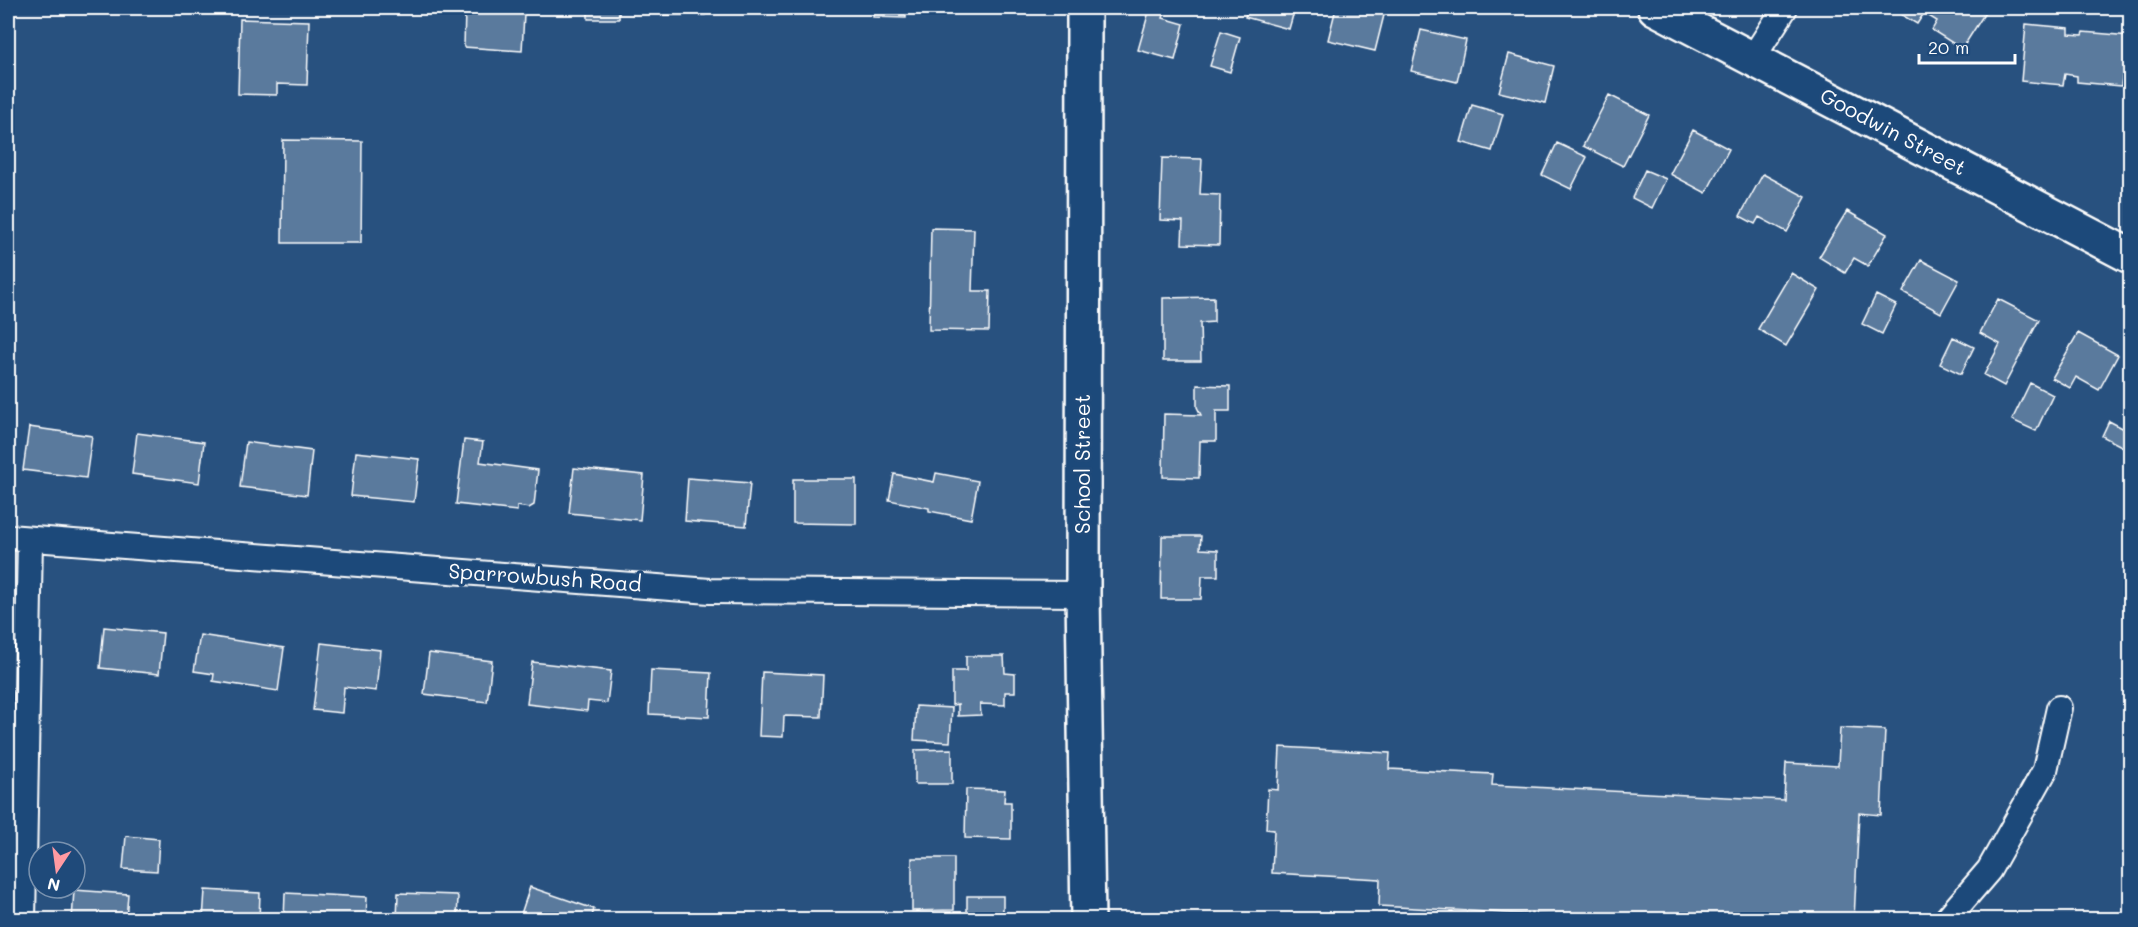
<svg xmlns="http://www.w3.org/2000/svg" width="2138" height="927" font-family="Mali,sans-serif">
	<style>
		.building { fill: #5a7a9d; stroke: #fff; stroke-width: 1.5 }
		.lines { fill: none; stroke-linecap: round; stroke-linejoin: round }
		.street-casing { stroke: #fff; stroke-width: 28 }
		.secondary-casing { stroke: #fff; stroke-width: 38 }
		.street { stroke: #1f4a7a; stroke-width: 24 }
		.secondary { stroke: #1f4a7a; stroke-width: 33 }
		.labels { text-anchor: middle; stroke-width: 6; stroke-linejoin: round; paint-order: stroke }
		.street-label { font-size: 21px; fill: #fff; stroke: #1f4a7a }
	</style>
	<rect width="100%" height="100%" fill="#28517f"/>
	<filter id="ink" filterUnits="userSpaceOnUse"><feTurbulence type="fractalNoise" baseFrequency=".0167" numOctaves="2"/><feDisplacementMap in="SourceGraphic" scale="12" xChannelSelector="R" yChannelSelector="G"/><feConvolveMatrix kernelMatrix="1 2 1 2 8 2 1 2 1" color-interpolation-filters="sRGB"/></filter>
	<g filter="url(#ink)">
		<path class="building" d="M588,8H619V19H588Z
			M663,8H705V15H663Z
			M874,8H906V18L873,17Z
			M1150,8H1166L1163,18L1184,24L1175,60L1138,50Z
			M1248,8H1295L1289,29L1245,17Z
			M1336,8H1370L1385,11L1375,51L1328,40Z
			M1890,8H1988L1962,49L1932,30L1937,21L1924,13L1917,24Z
			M465,11L524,14L522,51L464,47Z
			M240,19L309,21L307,85L277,84V95L238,94Z
			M2026,24L2069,28V34L2082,35L2083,32L2130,36V77H2122L2121,86L2077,82V76L2065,74L2063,85L2021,81Z
			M1421,30L1466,40L1457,82L1411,71Z
			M1221,31L1240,37L1230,72L1210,66Z
			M1509,54L1554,66L1545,103L1499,92Z
			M1609,95L1649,115L1623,166L1583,146Z
			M1472,105L1503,114L1492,151L1461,142Z
			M1693,130L1729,149L1706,193L1670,174Z
			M283,140L362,141L361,243H282Z
			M1557,143L1587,157L1571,189L1542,175Z
			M1162,158L1202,159L1200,194L1220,195L1219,245L1182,244L1183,221L1160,220Z
			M1645,170L1666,179L1652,208L1632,198Z
			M1763,174L1806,197L1787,232L1759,217L1755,224L1740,216Z
			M1847,211L1887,234L1868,266L1854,258L1845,273L1819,257Z
			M931,228L974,229L972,291H990L989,331L929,330Z
			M1921,260L1959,280L1941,313L1903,292Z
			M1791,273L1819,290L1786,346L1758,329Z
			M1876,295L1896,305L1882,334L1862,324Z
			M1214,297V322L1200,323L1201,361H1163V298Z
			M1998,299L2039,320L2004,386L1984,375L2000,344L1980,333Z
			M2078,333L2118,355L2099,390L2076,377L2070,388L2052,378Z
			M1953,337L1974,347L1961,374L1940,364Z
			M2030,383L2053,395L2036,431L2012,420Z
			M1197,385L1230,386V411H1216V441H1200L1199,478L1163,477L1164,414L1201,415L1197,407Z
			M2109,421L2130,432L2129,450L2102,436Z
			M29,427L92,436L86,478L23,470Z
			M137,433L204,442L199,483L132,474Z
			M464,440L483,442L480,462L538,470L534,505L529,508L517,506V511L456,504Z
			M246,442L312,451L307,495L240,487Z
			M356,452L419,459L414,502L351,496Z
			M574,468L644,475L640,520L569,513Z
			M936,473L978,481L971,519L929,511V508L889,500L894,474L934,482Z
			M688,478L750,483L746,526L685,521Z
			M793,479H856V524L793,523Z
			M1162,536H1201L1200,549L1218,550V576H1202L1201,599H1161Z
			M104,627L163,633L159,674L100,668Z
			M200,635L284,648L278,691L213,681L214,674L194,671Z
			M321,643L380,650L376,691L344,687L342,713L313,710Z
			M429,653L492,661L487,702L424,694Z
			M966,656H1004L1005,673L1015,674V692H1005V705L980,704L981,715L958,716V704L952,705V671H966Z
			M532,662L611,671L607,703L588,701L587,711L527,704Z
			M651,670L711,673L709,717L649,714Z
			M762,672L823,675L821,717L784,716L783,737L759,736Z
			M916,706L952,708L950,742L914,740Z
			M1840,728L1885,730L1881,815L1859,813L1854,920H1634L1379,906L1380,879L1272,873L1274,830L1266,829L1268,789L1278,790L1280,747L1390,753L1389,769L1493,774L1492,785L1784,800L1786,763L1838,766Z
			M952,749V784H915V750Z
			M966,789L1005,790L1004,802H1011V839L965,838Z
			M126,836L159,839L157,871L123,869Z
			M912,858H954V910L912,911Z
			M530,887L594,909L591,920H519Z
			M74,890L128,894L126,920H72Z
			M205,890L260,893L259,920H203Z
			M285,893L367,897L366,920H284Z
			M398,893L457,895L458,897L457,920H397Z
			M967,896H1003V918H1011V920H967Z"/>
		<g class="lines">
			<defs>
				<path id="street" d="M1752,59L1785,8
					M8,537L710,591L1083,594
					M23,920L30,539
					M1946,920L1989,870L2045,770L2059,708"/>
				<path id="secondary" d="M1084,8L1083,594L1088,920
					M1655,8L2130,256"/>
			</defs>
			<use href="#street" class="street-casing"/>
			<use href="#secondary" class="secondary-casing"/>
			<use href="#street" class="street"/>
			<use href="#secondary" class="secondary"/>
		</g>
	</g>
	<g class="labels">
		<g class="street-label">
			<text transform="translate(1893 132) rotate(28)" y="7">Goodwin Street</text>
			<text transform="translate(1083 464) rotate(-90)" y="7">School Street</text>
			<text transform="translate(545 578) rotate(4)" y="7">Sparrowbush Road</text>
		</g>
	</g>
	<rect width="2138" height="927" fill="none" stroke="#1f4a7a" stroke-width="30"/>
	<rect x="15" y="15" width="2108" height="897" fill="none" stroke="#fff" stroke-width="2" filter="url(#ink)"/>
	<g transform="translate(57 870) rotate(193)"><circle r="28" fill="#1f4a7a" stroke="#7992af" stroke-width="1.5"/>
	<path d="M0-4.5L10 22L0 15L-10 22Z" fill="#ff9aa2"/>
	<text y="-9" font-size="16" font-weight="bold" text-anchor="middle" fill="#ffffff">N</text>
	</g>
	<path d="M1919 54v9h96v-9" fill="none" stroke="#ffffff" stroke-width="3"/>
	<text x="1928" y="54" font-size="18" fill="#ffffff" stroke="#1f4a7a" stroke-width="4.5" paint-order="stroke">20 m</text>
</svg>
